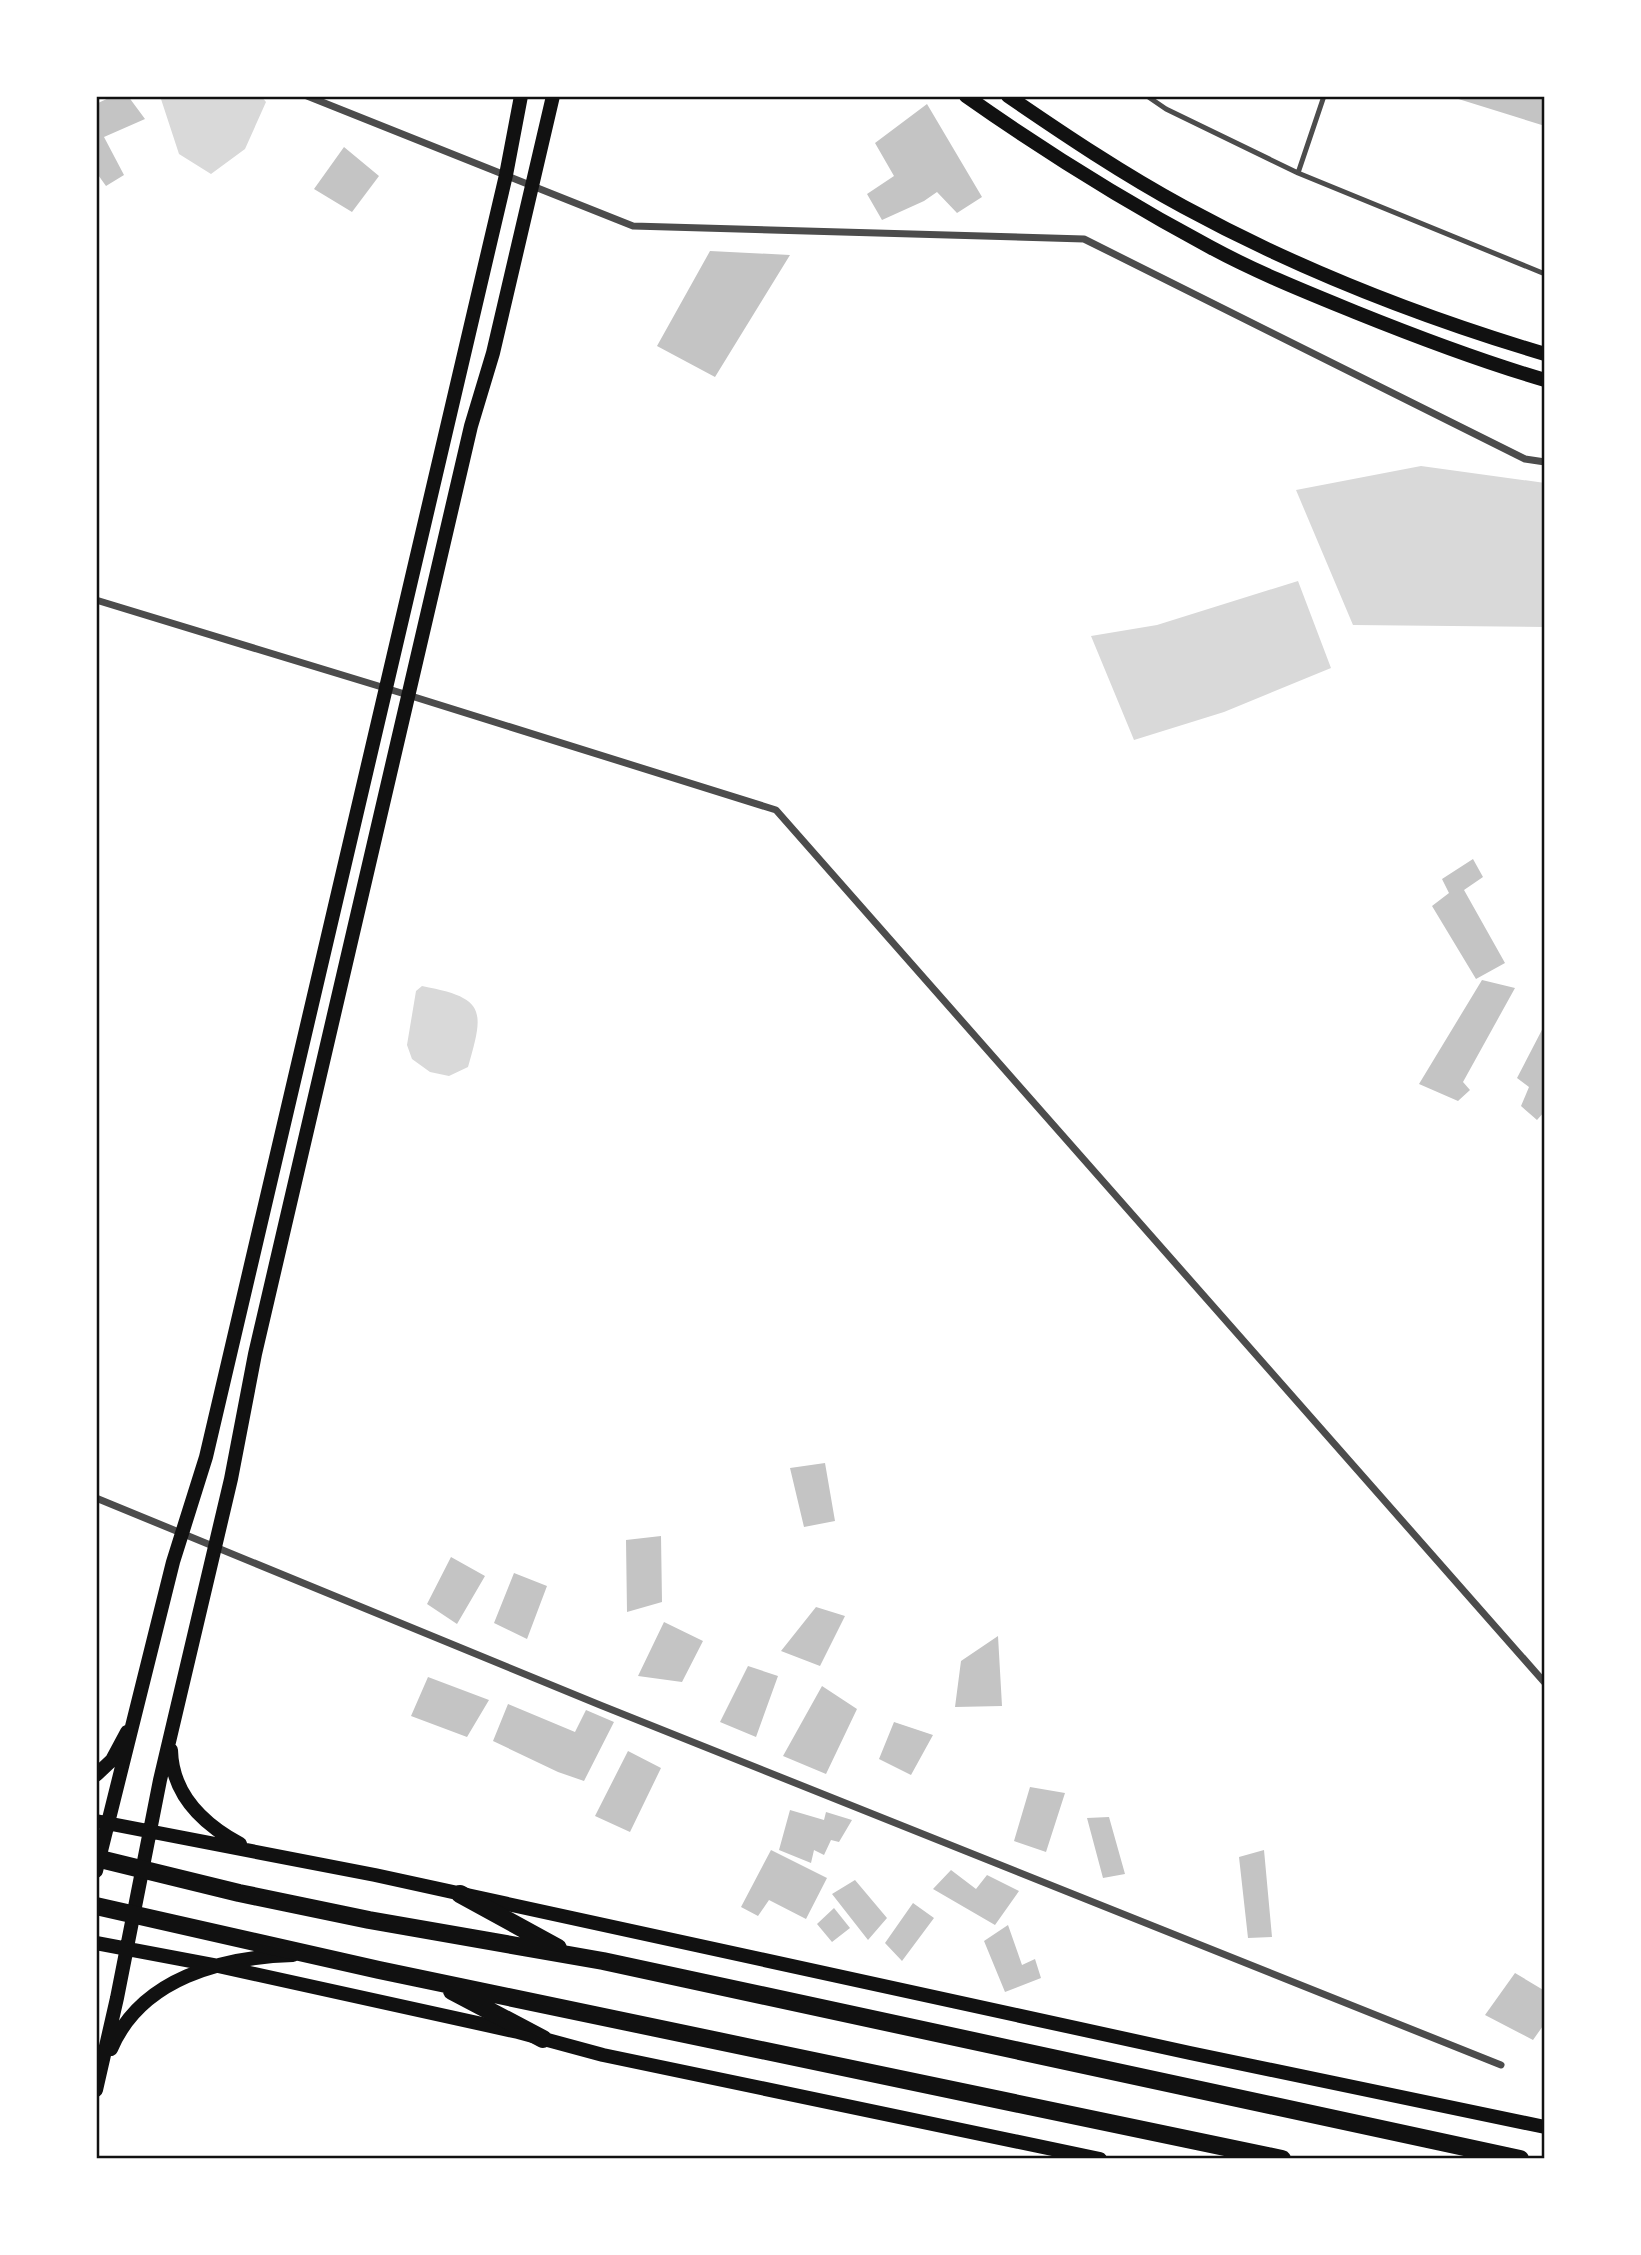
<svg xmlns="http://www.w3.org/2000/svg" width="1641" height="2255" font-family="Barlow,sans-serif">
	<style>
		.water { fill: #d9d9d9 }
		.building { fill: #c4c4c4 }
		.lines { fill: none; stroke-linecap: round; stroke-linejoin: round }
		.service { stroke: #4c4c4c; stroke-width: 5 }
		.minor { stroke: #4c4c4c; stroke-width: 7 }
		.secondary { stroke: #111; stroke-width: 14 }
		.primary { stroke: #111; stroke-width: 18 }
		.neatline { fill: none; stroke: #111; stroke-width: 2.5 }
	</style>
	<rect width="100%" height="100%" fill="#fff"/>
	<path class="water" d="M160,96H261L266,102L245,149L211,174L179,154Z
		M1421,466L1545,483V627L1353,625L1296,490Z
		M1298,581L1331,668L1224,712L1134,740L1091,636L1157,625Z
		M422,986C485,998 485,1009 468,1067L449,1076L430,1072L412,1059L407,1045L416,991Z"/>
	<path class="building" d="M113,96H128L145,119L104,137L124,175L106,186L96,172V104Z
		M1452,96H1545V126L1452,97Z
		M927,104L982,197L957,213L937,192L924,201L882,220L867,194L894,176L875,143Z
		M344,147L379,176L352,212L314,189Z
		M710,251L790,255L715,377L657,346Z
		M1473,859L1483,877L1464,890L1505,963L1476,979L1432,906L1449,893L1442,879Z
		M1482,980L1515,988L1463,1082L1470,1090L1458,1101L1419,1084Z
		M1545,1024V1111L1537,1120L1521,1106L1529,1087L1517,1078Z
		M825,1463L835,1521L804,1527L790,1468Z
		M661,1536L662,1602L627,1612L626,1540Z
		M451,1557L485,1576L457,1624L427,1604Z
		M514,1573L547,1586L527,1639L494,1623Z
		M816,1607L845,1616L820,1666L781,1651Z
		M664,1622L703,1641L682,1682L638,1676Z
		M998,1636L1002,1706L955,1707L961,1661Z
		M748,1666L778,1676L756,1737L720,1722Z
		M428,1677L489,1700L467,1737L411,1716Z
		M822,1686L857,1709L826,1774L783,1756Z
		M508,1704L575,1732L586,1710L614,1722L584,1781L558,1772L493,1741Z
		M894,1722L933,1735L911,1775L879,1759Z
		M628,1751L661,1768L630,1832L595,1816Z
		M1030,1787L1065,1793L1046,1852L1014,1841Z
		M790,1810L824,1820L826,1812L852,1820L839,1842L831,1840L824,1855L814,1850L811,1863L779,1850Z
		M1109,1817L1125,1874L1103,1878L1087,1818Z
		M771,1850L827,1878L806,1919L769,1900L758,1916L741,1907Z
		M1264,1850L1272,1937L1248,1938L1239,1857Z
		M951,1870L976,1889L987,1875L1019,1891L995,1925L933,1889Z
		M855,1880L887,1918L868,1940L832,1894Z
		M913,1903L934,1918L902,1961L885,1943Z
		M834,1908L850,1928L832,1942L817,1924Z
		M1008,1925L1022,1965L1035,1959L1041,1978L1005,1992L984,1941Z
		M1515,1973L1545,1991V2023L1533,2040L1485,2015Z"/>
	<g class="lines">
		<path class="service" d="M1147,96L1166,109L1298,173
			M1324,96L1298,173L1545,274"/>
		<path class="minor" d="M307,96L633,226L1084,239L1525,459L1545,462
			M96,600L408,695L776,810L1545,1683
			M96,1498L600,1705L1501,2065"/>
		<path class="secondary" d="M966,96C1044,151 1126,202 1210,247C1256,272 1306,292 1355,312C1417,337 1480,361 1545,380
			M1008,96C1065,135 1123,174 1184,207C1298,269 1421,317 1545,354
			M171,1750C172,1794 203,1824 240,1844
			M96,1775L112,1760L127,1732
			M96,1821L375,1875L1190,2053L1545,2127
			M96,1871L173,1562L206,1457L506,175L521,96
			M96,1943L218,1966L518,2032L603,2055L1100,2159
			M111,2049C141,1978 223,1957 293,1955
			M96,2090L117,1998L160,1780L231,1479L255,1354L471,426L493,353L553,96"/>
		<path class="primary" d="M96,1858L239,1893L369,1920L603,1961L1520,2159
			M460,1894L558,1948
			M96,1906L379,1970L1282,2159
			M452,1991L543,2039"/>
	</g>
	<rect width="1641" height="2255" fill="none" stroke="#ffffff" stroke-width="196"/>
	<rect x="98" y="98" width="1445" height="2059" class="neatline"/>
</svg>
